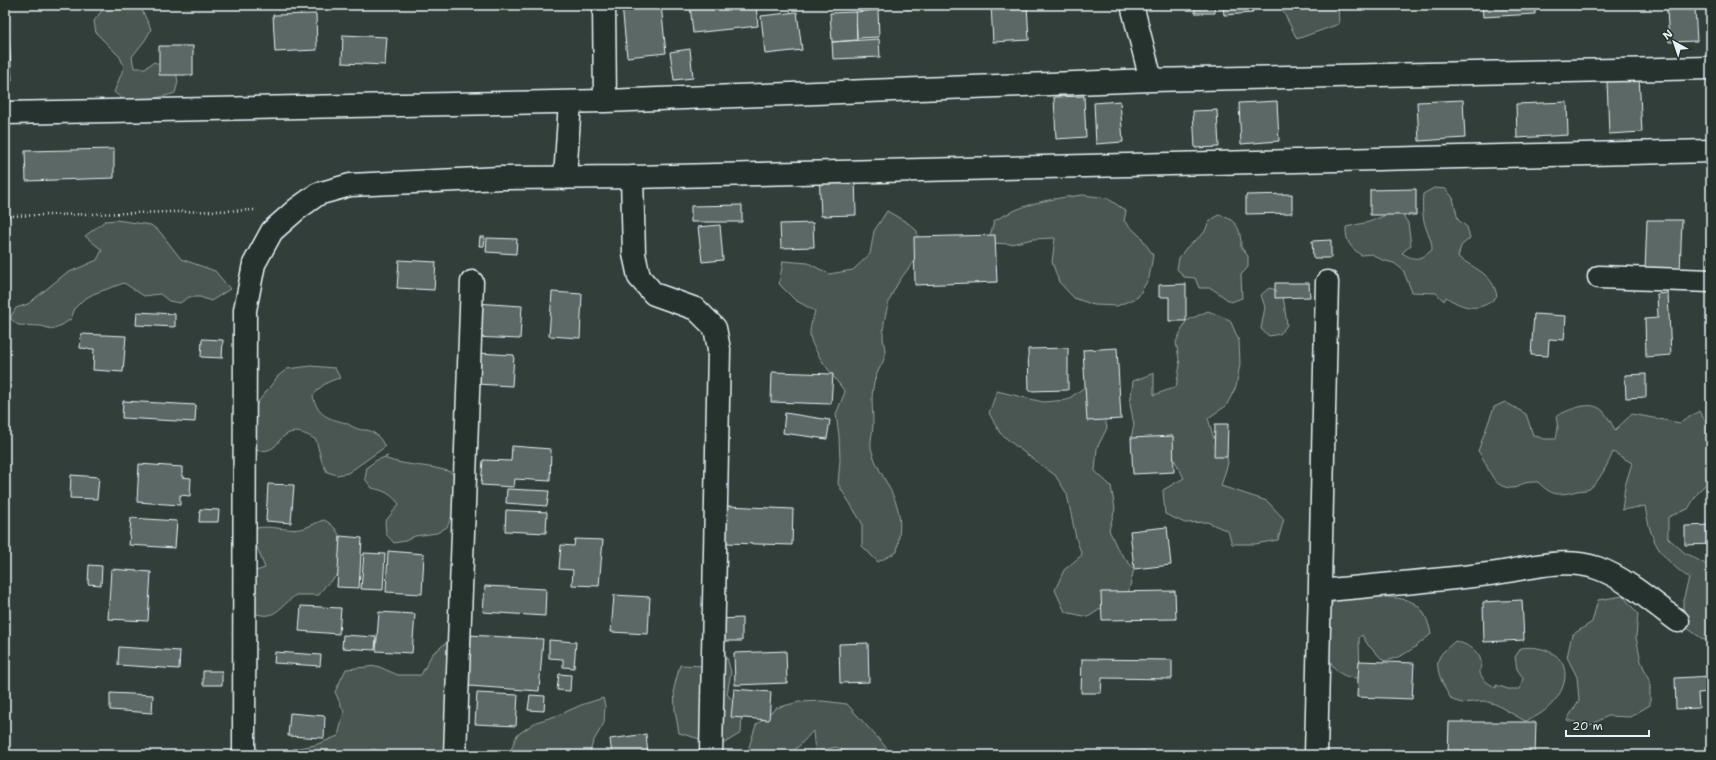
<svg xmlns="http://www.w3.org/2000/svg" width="1716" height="760" font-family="'Shantell Sans',sans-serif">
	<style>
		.green { fill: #495651; stroke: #98a4a4 }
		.building { fill: #5c6865; stroke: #e8f1f8 }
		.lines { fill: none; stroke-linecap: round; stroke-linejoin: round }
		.minor-casing { stroke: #e8f1f8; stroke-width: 25 }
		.path { stroke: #e8f1f8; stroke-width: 2.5; stroke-dasharray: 1 3; stroke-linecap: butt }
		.minor { stroke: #26332d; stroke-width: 22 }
	</style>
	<rect width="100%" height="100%" fill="#323e39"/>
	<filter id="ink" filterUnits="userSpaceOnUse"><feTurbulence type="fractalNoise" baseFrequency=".025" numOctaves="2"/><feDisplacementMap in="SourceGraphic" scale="8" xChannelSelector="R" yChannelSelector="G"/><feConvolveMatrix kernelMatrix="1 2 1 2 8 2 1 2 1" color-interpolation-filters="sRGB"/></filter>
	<g filter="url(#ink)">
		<path class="green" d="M106,5H135L141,8L151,29C146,41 139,47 132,57L134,68H145L154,62L176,71L178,82L175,93C171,95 133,103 130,103C124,101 119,96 114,92L124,67L120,57L96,33L94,21Z
			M1280,5H1338L1339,24L1297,39Z
			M1434,188L1446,189L1453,198L1458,220L1467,227L1470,238L1461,246L1458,257C1475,269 1493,274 1497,296C1481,313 1464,309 1446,297L1444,301L1436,293L1412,292L1403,270L1394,263L1382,260L1372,254L1361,255C1349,246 1346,242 1346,227L1369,222L1391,213L1402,214L1408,223L1411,245L1402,253C1415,261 1420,260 1432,250C1432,241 1429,236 1426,228C1422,217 1422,205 1423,194Z
			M1083,195L1107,198L1126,211L1124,221L1141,237L1153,255L1149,278L1138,297L1117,306L1094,305L1074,298L1059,282L1052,262L1055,238L1033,239L1011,244L988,243L994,221C1025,203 1048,199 1083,195Z
			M887,211L908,223L917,231L921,255C898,278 886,298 883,332C882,340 886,348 885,356C883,364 877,371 875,379C870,397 873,406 873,424C873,432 870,440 871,448C876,469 891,486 897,506C902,521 899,537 897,552L878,562L862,546V523L838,484L840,460L839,436L836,414L845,392C836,379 809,348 810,333C810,326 813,318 815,311L795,300L779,284L783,261L808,263L829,274L853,270L870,254L874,231Z
			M1218,215C1237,219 1241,229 1241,247L1248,256V267L1241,275L1242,298L1231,302L1211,288H1199L1195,278L1184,277L1177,269L1179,258L1186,248L1204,233L1209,222Z
			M116,220L151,225L160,232L181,259L215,271L230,289L211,301L200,297H189L180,303L169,301L160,294L144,296L124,283L93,294L83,300L75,308L71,319L62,325L52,329L41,326L18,325L10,318L16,308L28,304L65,274L97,260L102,250L85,236L105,221Z
			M1269,288L1281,291L1284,302L1287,325L1280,334L1269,336L1261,329L1265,307L1261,295Z
			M1208,311L1230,320L1239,341L1240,364L1236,387L1226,406L1208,418L1214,439L1227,457L1228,463L1221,486L1267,501L1284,519L1278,540L1255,544H1232L1228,531L1207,522L1185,523L1165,514L1163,490L1184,478L1173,457L1131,438L1134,425L1130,404L1133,381L1154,373V395L1176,387L1180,365L1176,342L1186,321Z
			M311,366L335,368L340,378C328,381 321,385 313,396C318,416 327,418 346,423C350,425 354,428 358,429C361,430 364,430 367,430C376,432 381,439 385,447L348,473L337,475L327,472L322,462L316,440C307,434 294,428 284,436C278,441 276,448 268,450C260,452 253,450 246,448L249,414L278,376L287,369Z
			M1086,386L1102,404L1107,428L1097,448L1095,471L1111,486L1115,509L1109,530L1118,550L1134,569L1127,598L1105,606L1088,617L1065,612L1055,590L1064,570L1082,555L1076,538L1067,494L1055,475L1018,448L1000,433L989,413L997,391L1043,402L1067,400Z
			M1505,402L1526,414L1533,435L1544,439H1556L1558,428L1556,416C1569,410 1591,399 1603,411C1608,417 1612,424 1615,430L1632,414L1680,423L1699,411L1711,430V479L1699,491L1688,509L1668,517V538L1685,553L1711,567V643L1701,638L1683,625V601L1689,578C1659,556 1651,543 1645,506L1622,510L1625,486L1632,463L1613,452C1609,462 1598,484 1589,489C1586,491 1581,490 1577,491C1558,496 1552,496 1538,482C1534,482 1529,482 1525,483C1521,484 1519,487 1514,488C1490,489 1490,466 1478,451L1494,407Z
			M388,456L384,458C406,467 431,464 453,473L456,507L447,527L437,533L415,536L405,541L394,543L386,534L385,522L399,504C390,493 385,491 372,488L365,479L367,467L377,460Z
			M324,520C346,531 341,550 342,571L325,586L319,595H296C278,608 274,623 250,611L253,572L265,568L254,539L256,528C272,525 284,531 300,529C308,528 316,522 324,520Z
			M1370,595C1404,600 1423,594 1431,634C1417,646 1403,658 1384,661L1368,645L1362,635L1359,638L1360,678C1345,679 1332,671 1328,655C1325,644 1328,621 1328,608L1336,600Z
			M1623,596L1638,614L1636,637L1641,661L1650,683V705L1630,717L1608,716L1588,726L1567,720L1579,700L1577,677L1567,657L1572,635L1592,622L1598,600Z
			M451,639V746L439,755H382L381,751L372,749L369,755H283L293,749L315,745L338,736L344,712L335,692L346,669L377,666L398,675H421L432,654Z
			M1455,641C1466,644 1478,649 1481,661C1482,665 1479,670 1480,673C1483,681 1490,684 1496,688V685L1508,689H1520L1523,678L1517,669L1515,657L1521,648C1539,645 1565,652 1565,675C1565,696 1543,716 1525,721L1495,704L1484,701L1462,703L1452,700C1445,690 1434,669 1439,658C1442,651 1450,646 1455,641Z
			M727,658L731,672L727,694L742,711L741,733L721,745L679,733L675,710L674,688L680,665L705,666Z
			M603,698L605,706L604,723L593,742L589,755H509L517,735L536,722L559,715L581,705Z
			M823,701L847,704L893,755H854L836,747L815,752L813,731L799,746L788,755H754L749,747L756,725L776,708L799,702Z"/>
		<path class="building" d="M622,5H661L666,53L627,57Z
			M690,5H756L758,26L693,33Z
			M905,5H962L906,9Z
			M991,5H1027L1029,40L993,42Z
			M1195,5H1214L1215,13H1195Z
			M1223,5H1252L1253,13L1224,15Z
			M1482,5H1535V14L1483,17Z
			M1695,8L1697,41L1669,42L1667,10Z
			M878,10L879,37L857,38L856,12Z
			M797,12L802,50L765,54L761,16Z
			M856,12L857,40L832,42L830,13Z
			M316,14L317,50L275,52L273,15Z
			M343,35L387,37L385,65L342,63Z
			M9,37L12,81H5V38Z
			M879,39L880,57L833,59L832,42Z
			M159,46H193V75H159Z
			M690,49L693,78L674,80L670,52Z
			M1639,77L1642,132L1609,134L1607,79Z
			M1084,96L1086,137L1056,139L1054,97Z
			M1463,100L1465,138L1419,141L1417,102Z
			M1120,101L1123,142L1096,144L1094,103Z
			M1277,101L1279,141L1241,144L1239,103Z
			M1567,102L1568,135L1517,138L1516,104Z
			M1217,110L1219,147L1195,148L1193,111Z
			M114,149V178L26,181L25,151Z
			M855,173L856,215L821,216L819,174Z
			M1416,189V215H1370V190Z
			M1292,194V213L1246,214V195Z
			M742,205V222H691V206Z
			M1647,220H1682L1680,272L1645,271Z
			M813,223L814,247L781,248L780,224Z
			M720,225L723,260L702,262L698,227Z
			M1709,233H1711L1710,276V269Z
			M995,235L997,282L915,285L914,237Z
			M480,237H485L484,246H479Z
			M487,238L517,239L516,254L486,252Z
			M1331,240V258H1313L1312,241Z
			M399,260L436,262L434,290L397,288Z
			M1275,283H1309L1310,297L1275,298Z
			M1186,284V321H1169V297H1159V285Z
			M552,292L582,294L580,338L549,336Z
			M1668,293L1671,355L1646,357L1645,319L1658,318L1657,294Z
			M475,303L522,306L520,339L473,337Z
			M137,312L175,314V327L136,325Z
			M1534,314L1566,316L1564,340L1549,339L1548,356L1531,355Z
			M81,334L126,336L123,372L93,370L94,349L80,348Z
			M202,339L223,340L222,358L201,357Z
			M1068,348V390L1029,391L1028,349Z
			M1117,348L1121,419L1087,421L1083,350Z
			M478,353L514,355L512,386L476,384Z
			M772,372L833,374L831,404L771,402Z
			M1646,374V397L1626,398L1625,375Z
			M123,401L196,405L195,422L122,418Z
			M785,413L830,420L827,439L783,433Z
			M1215,424H1228L1227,457H1214Z
			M1173,436L1174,472L1133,474L1131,438Z
			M512,446L551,449L550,481L515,479L514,487L481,485L483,460L511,461Z
			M139,464L182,467V477L191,478L190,496L180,495V505L137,502Z
			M71,475L99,477L97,499L70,498Z
			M268,484L294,485L291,523L266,521Z
			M507,489L549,491L547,506L506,503Z
			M727,506L793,509L792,545L725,543Z
			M200,509L219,510L218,522H199Z
			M506,510L547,512L546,533L505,531Z
			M131,518L177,521L175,548L129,545Z
			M1711,525V544L1685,545V526Z
			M1167,527L1171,565L1134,569L1130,531Z
			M340,536L362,538L359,588L337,587Z
			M575,539L603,540L599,586L572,585L573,570L559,569L561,545L574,546Z
			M388,551L424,554L422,594L386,592Z
			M364,553L385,554L383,590L361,589Z
			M89,565L102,566L101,585L88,584Z
			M111,569L151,572L148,621L108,619Z
			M485,586L546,589L545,616L483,612Z
			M1175,591L1176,619L1102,620L1101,592Z
			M614,595L650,597L648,634L611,632Z
			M1522,600L1524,640L1484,642L1483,602Z
			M301,606L341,608L339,634L299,631Z
			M379,612L415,614L412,653L376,651Z
			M742,618V641H717V619Z
			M343,635L376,637L375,650L342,648Z
			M468,635L543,639L539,691L469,686Z
			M549,640L576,642L574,668L563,667V659L549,658Z
			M868,643L869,682L840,683L839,644Z
			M119,647L180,651L179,669L118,665Z
			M786,651L787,683L735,685L734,653Z
			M275,652L321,655L320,666L274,663Z
			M1082,659L1172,660V679L1102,678L1101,693H1081Z
			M1359,661L1414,663L1412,699L1357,697Z
			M203,671H222V685H203Z
			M559,674L571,675L570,691L557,690Z
			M1711,676V692L1698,693L1699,708L1676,709L1675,678Z
			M734,689L771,692L769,720L731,717Z
			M110,693L153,695L152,713L110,710Z
			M477,693L518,695L516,726L475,724Z
			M530,695L545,696L544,711L528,710Z
			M290,713L325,716L324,738L288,736Z
			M1449,722H1536L1535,755H1448Z
			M646,734L648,755H612L610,739Z
			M1145,751V755H1105V754Z"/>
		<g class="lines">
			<defs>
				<path id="minor" d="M604,5L605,101
					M1132,5L1151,80
					M5,113L605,101L1151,80L1711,68
					M632,177L634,254L639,277L654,294L696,309L715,328L719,349L711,755
					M565,178L570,102
					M1599,277L1711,281
					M1320,591C1376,585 1433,581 1489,574C1524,570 1561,556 1597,568C1624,577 1655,604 1678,621
					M244,755L245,310L254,264L272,231L297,209L318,194L350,185L501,178L632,177L1711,151
					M455,755L472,282
					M1316,755L1327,282"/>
			</defs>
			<use href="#minor" class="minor-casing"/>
			<path class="path" d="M5,216L257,210"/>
			<use href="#minor" class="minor"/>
		</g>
	</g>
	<rect width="1716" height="760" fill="none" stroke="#26332d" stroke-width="20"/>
	<rect x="10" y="10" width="1696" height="740" fill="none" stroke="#e8f1f8" stroke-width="1.5" filter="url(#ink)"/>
	<g transform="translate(1674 42) rotate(320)" stroke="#26332d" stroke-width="3" paint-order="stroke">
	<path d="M0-3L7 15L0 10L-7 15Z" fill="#e8f1f8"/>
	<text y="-6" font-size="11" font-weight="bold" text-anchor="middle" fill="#e8f1f8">N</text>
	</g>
	<path d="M1566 730v6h83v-6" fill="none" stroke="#e8f1f8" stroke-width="2"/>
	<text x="1572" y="730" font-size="12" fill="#e8f1f8" stroke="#26332d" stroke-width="3" paint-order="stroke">20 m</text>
</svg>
